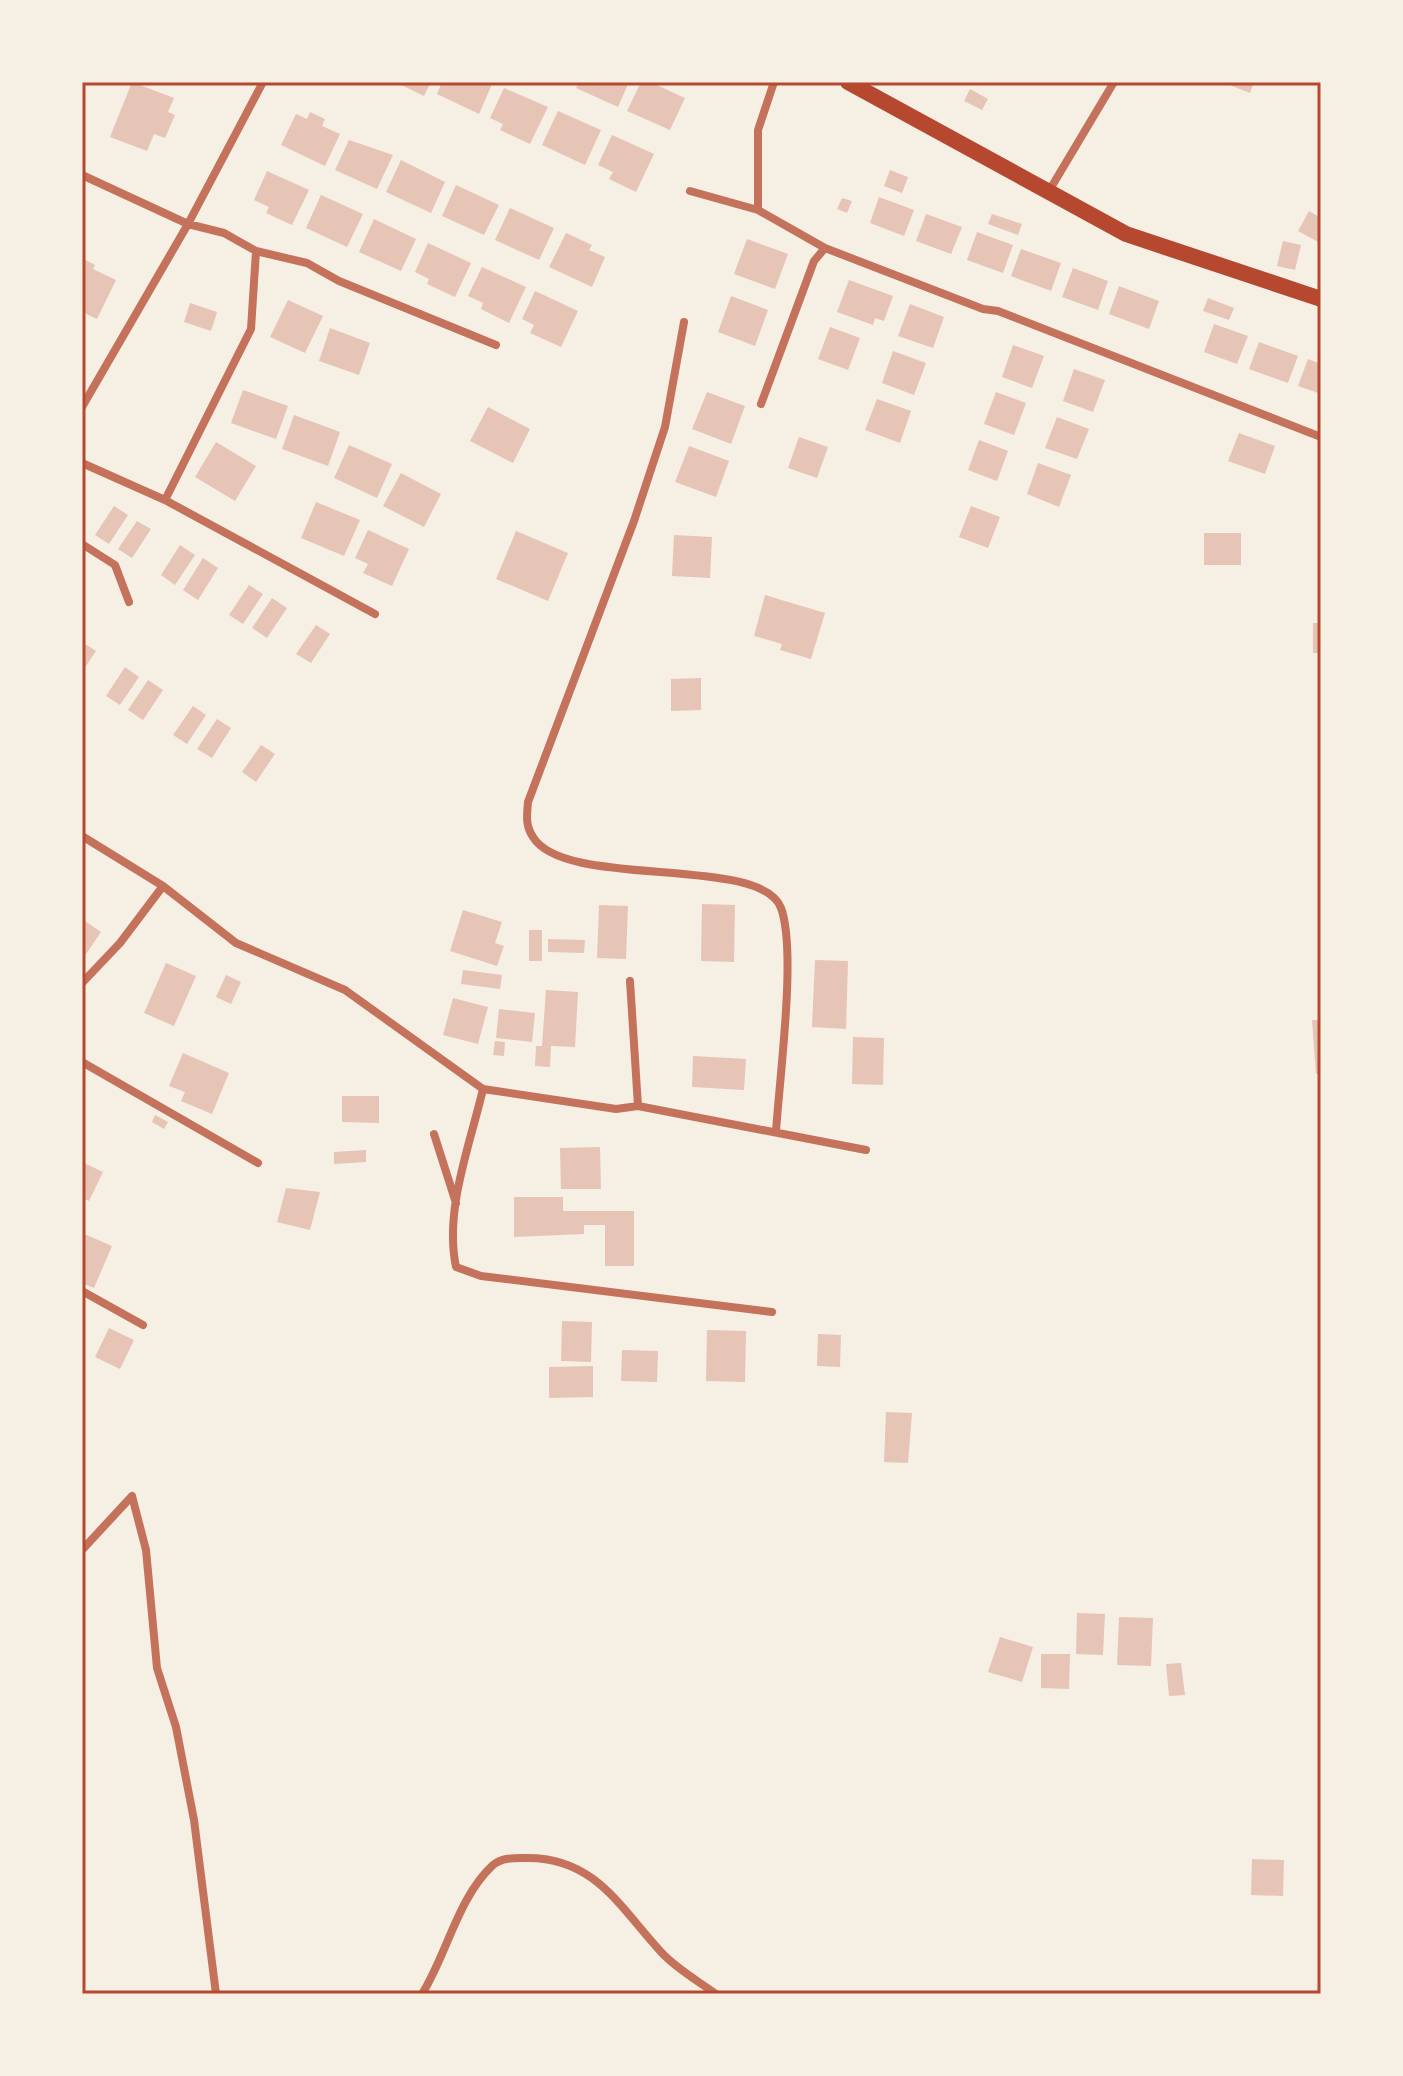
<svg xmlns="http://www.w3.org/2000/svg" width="1403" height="2076" font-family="Lato,sans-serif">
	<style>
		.building { fill: #e6c5b7 }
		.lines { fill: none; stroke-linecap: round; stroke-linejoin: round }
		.minor { stroke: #c5725c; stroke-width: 8 }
		.primary { stroke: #b5482f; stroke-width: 16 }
		.neatline { fill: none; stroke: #b5482f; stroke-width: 3 }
	</style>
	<rect width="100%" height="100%" fill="#f6efe4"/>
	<path class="building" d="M132,82L174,98L168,112L175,115L165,138L154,134L147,151L110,137Z
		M395,82H431L424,96Z
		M442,82H493L479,114L437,94Z
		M579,82H629L618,107L576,88Z
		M641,82H650L685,98L670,130L627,111Z
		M1222,82H1254L1250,93Z
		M504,88L548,107L530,144L500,130L503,124L490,118Z
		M970,89L988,99L982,110L964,101Z
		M558,111L601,130L585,165L542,145Z
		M310,112L325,119L322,126L340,134L325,166L281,145L296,114L307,119Z
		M612,135L654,154L636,192L609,179L613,172L598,165Z
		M349,140L393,155L377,189L335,170Z
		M401,160L445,182L431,213L386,192Z
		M890,170L908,177L902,193L884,186Z
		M267,171L309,190L292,225L266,213L269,207L254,200Z
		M456,185L499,205L484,235L442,216Z
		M321,195L363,214L347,247L306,228Z
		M879,197L914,210L904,236L870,223Z
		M842,198L852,201L847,213L837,209Z
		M510,208L554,228L539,260L495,240Z
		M1309,211L1321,218L1320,243L1298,231Z
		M926,214L962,227L951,254L916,241Z
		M992,214L1022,224L1018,235L988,224Z
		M374,219L416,239L401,271L359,252Z
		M977,232L1013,245L1003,273L967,260Z
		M566,233L592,245L589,250L605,257L592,287L549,267Z
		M747,239L788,254L775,289L734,274Z
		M1283,241L1301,245L1295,270L1277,266Z
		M428,243L471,263L455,297L427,284L429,279L415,272Z
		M1021,249L1061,263L1051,291L1011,276Z
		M82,258L95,265L93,269L116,280L97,319L82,312Z
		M482,267L526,287L509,323L481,309L483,303L468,296Z
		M1073,268L1108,281L1098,310L1062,297Z
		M849,280L893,296L884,321L875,318L873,325L837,312Z
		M1119,286L1159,301L1149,329L1109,314Z
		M535,291L578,311L561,347L530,333L534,325L522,319Z
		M731,296L768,310L755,346L718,332Z
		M1208,298L1234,308L1229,320L1203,311Z
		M288,300L323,316L305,353L270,337Z
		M190,303L217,312L211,331L184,322Z
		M910,304L944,317L933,348L898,336Z
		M1214,324L1248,336L1237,364L1204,352Z
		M830,327L860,338L848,370L818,359Z
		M330,328L370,343L359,375L319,361Z
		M1259,342L1298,356L1288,383L1249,369Z
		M1013,345L1044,356L1032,388L1002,377Z
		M893,351L926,363L914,395L882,383Z
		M1308,359L1321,364V394L1298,386Z
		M1074,369L1105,380L1093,412L1063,401Z
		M243,390L288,406L276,439L231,423Z
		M707,392L745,406L731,444L692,429Z
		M996,392L1026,403L1014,435L984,424Z
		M877,399L911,411L900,443L865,430Z
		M488,407L530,429L513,463L470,441Z
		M294,415L340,432L328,466L282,449Z
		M1057,417L1089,429L1077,459L1045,448Z
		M1239,433L1275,446L1265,474L1228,461Z
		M799,437L828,447L817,478L788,468Z
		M979,440L1008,451L997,481L968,470Z
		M216,442L256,466L235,501L195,477Z
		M349,445L392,464L377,498L334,478Z
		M689,446L729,461L716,497L675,482Z
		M1038,463L1071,475L1059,507L1027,494Z
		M401,473L441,494L424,527L383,506Z
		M316,502L360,520L344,556L301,538Z
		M114,506L128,515L109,544L95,535Z
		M971,506L1000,517L988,548L959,537Z
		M137,521L151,529L132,558L118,549Z
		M368,530L409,549L392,586L363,573L368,564L355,558Z
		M516,531L568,553L548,601L496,579Z
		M1204,533H1241V565H1204Z
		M674,535L712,537L710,578L672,576Z
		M180,545L195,555L175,585L161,575Z
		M203,558L218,568L198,600L183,590Z
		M249,585L263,594L243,624L229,615Z
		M765,595L825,613L811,659L780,650L782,644L754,636Z
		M272,598L287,608L267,638L252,628Z
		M1313,623H1321V653H1313Z
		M316,625L330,634L311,663L296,654Z
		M82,642L96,651L82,672Z
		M125,667L139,677L120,705L106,696Z
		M701,678V710L671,711V679Z
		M148,680L163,690L143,720L128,710Z
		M193,706L206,715L187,744L173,735Z
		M217,719L231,728L212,758L197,749Z
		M261,745L275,754L256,782L242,772Z
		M702,904L735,905L734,962L701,961Z
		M599,905L628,906L626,959L597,958Z
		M463,910L502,922L495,943L504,946L497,966L450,951Z
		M82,919L101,932L82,960Z
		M529,930H542V961H529Z
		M548,939L585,940L584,953L548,952Z
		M815,960L848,961L846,1029L812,1027Z
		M166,963L196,976L174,1026L144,1013Z
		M463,970L502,975L500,989L461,984Z
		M226,975L241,982L231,1004L216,997Z
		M546,990L578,992L575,1047L551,1046L550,1067L535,1066L536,1046H542Z
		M453,998L488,1007L478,1044L443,1035Z
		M499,1009L535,1013L532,1042L496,1038Z
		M1312,1020H1321V1074H1316Z
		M853,1037L884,1038L883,1085L852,1084Z
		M495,1041L505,1042L504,1056L493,1055Z
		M183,1053L229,1073L212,1114L181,1101L185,1092L169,1086Z
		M693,1056L746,1059L744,1090L692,1087Z
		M342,1096H379V1123L342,1122Z
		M155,1115L168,1122L164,1129L152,1122Z
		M600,1147L601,1189H561L560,1148Z
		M366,1150V1162L334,1164V1152Z
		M82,1162L103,1172L89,1201L82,1198Z
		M286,1188L320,1192L310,1230L277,1222Z
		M514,1197H563V1211H634V1266H605V1225H584V1234L514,1237Z
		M82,1233L112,1246L94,1288L82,1283Z
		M562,1321L592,1322L591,1362L561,1361Z
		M109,1328L134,1340L120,1369L95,1357Z
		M707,1330L746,1331L745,1382L706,1381Z
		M818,1334L841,1335L840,1367L817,1366Z
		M622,1350L658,1351L657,1382L621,1381Z
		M593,1366V1397L549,1398V1367Z
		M886,1412L912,1413L908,1463L884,1462Z
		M1077,1613L1105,1614L1103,1655L1076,1654Z
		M1119,1617L1153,1618L1151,1666L1117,1665Z
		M1000,1637L1033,1647L1022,1682L988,1672Z
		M1041,1654H1070L1069,1689L1041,1688Z
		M1181,1663L1185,1695L1169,1696L1166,1664Z
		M1252,1859L1284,1860L1283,1896L1251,1895Z"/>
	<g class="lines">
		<path class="minor" d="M774,82L758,130V210L825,248L983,309L998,311L1321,437
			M82,175L188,224L224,233L256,251L307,263L339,281L496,345
			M690,191L758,210
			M1049,191L1114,82
			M684,322L665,427L634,521L528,802C527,815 525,825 533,837C565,890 761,854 781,908C797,951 779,1081 776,1132
			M761,404L814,261L825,248
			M82,407L188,224L263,82
			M82,463L165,500L375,614
			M165,500L251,329L256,251
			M82,544L115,565L129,602
			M82,836L163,886L236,943L345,990L483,1089L616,1109L638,1106L866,1150
			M630,981L638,1106
			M82,983L120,943L163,886
			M82,1062L258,1163
			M483,1089C470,1145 444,1210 456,1267L481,1276L772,1312
			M434,1134L456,1203
			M82,1291L143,1325
			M132,1496L146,1550L157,1668L176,1727L194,1820L216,1994
			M82,1550L132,1496
			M422,1994C447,1954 458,1897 493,1865C503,1857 515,1858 528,1858C596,1858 621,1909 662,1953C677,1969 698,1981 716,1994"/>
		<path class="primary" d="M848,82L1126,234L1321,299"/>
	</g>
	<rect width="1403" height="2076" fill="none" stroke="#f6efe4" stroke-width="168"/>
	<rect x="84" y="84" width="1235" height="1908" class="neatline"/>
</svg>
